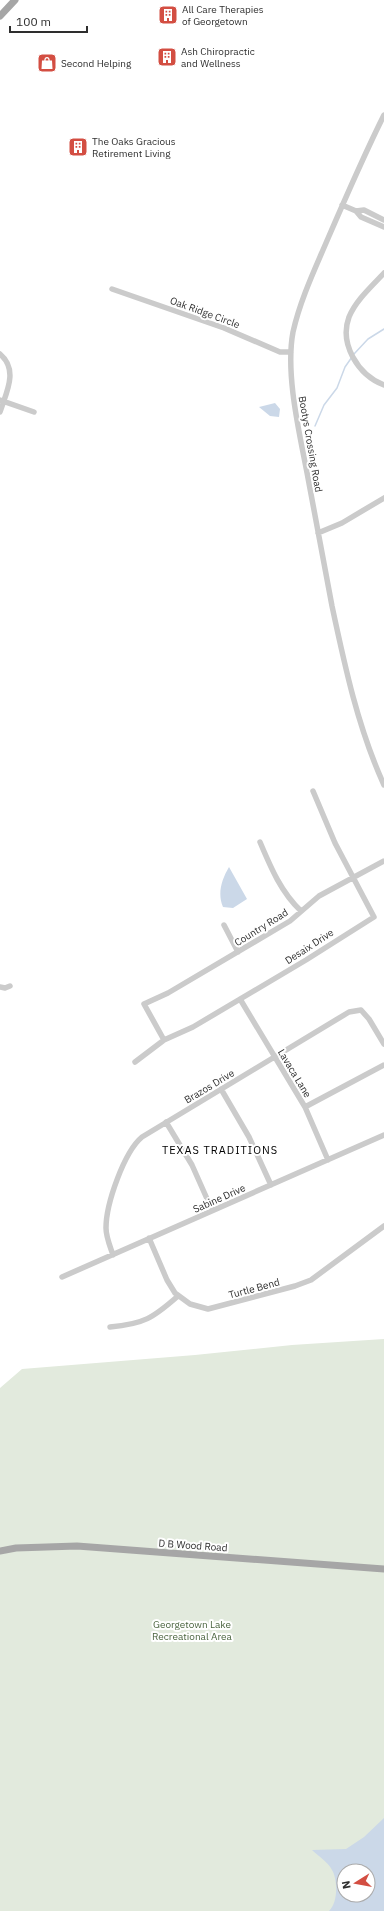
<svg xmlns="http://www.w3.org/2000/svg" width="384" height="1911" font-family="'IBM Plex Sans',sans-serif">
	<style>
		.green { fill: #e2eadd; fill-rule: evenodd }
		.water { fill: #cbd8e8; fill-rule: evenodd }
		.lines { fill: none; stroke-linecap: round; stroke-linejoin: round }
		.stream { stroke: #cbd8e8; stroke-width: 1.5 }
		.minor { stroke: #cbcbcb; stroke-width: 5.5 }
		.major { stroke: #a6a6a6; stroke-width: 7 }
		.labels { text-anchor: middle; stroke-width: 4; stroke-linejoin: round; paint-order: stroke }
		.poi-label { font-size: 10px; fill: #2e2e2e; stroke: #fff; text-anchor: start }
		.street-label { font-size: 10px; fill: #2e2e2e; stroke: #fff }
		.park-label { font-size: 10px; fill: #4b6540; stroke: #fff }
		.neighbourhood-label { font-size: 11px; letter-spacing: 1px; fill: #000; stroke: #fff }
	</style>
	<rect width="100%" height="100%" fill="#fff"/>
	<path class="green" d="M384,1339V1911H0V1388L22,1369L195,1355L292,1345ZM344,1871H368V1895H344Z"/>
	<path class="water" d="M275,403L280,409L279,417L270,416L259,407Z
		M229,867L247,899L233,908L223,907C217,893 222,879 229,867Z
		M384,1818V1911H329C338,1903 338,1880 332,1870C328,1862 318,1856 312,1850L346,1849L364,1837ZM344,1871H368V1895H344Z"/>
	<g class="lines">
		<path class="stream" d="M354,354L368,339L384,329
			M315,426L324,405L337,388L345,367L352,357"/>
		<path class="minor" d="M384,115C363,157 345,199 326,243C314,271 300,301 293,332C285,375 300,435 308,478C316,521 324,563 332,606C345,667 358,728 384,785
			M342,205L356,211
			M356,211L361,217L384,227
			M356,211L364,210L384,220
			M384,273C372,286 356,300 349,317C339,344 358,375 384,385
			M112,289L224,328L280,352H291
			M0,354C19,370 6,393 0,412
			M0,400L34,412
			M318,533L342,523L384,498
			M260,842C271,868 281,892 301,911
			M224,925L238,952
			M0,987L5,988L10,986
			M240,999L305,1107L328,1160
			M164,1040L144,1004L168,993L290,921L319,896L384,861
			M135,1062L164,1040L193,1027L306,960L374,917L335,843L313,791
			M221,1089L249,1137L271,1185
			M305,1107L384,1065
			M166,1122L192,1165L212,1210
			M149,1238L167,1280L175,1293L190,1304L208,1309L295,1286L311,1280L384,1226
			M113,1255C110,1246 106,1237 106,1228C106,1204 124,1152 142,1137L349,1012L361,1010L369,1019L384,1044
			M62,1277L384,1135
			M110,1327C144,1324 153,1318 178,1296"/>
		<path class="major" d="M0,16L15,0
			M0,1551L16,1548L77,1546L384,1569"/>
	</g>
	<defs>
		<symbol id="building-square" viewBox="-11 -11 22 22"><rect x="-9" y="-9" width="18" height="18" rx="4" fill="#d34e42" stroke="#fff"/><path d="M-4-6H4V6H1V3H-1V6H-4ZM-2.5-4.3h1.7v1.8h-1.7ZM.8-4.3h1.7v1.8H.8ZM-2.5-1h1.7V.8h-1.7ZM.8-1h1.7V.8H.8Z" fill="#fff"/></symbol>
		<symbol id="shop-square" viewBox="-11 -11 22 22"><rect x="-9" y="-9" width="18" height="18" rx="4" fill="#d34e42" stroke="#fff"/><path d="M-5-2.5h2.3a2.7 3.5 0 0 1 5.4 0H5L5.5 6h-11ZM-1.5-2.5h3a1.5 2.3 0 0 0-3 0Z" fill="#fff"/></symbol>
	</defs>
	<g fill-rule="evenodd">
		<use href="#building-square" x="157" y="4" width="22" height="22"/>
		<use href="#building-square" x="156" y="46" width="22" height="22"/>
		<use href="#shop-square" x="36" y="52" width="22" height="22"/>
		<use href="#building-square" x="67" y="136" width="22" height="22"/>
	</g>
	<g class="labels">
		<g class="poi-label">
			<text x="182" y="13">All Care Therapies<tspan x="182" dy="12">of Georgetown</tspan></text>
			<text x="181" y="55">Ash Chiropractic<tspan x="181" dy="12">and Wellness</tspan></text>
			<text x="61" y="67">Second Helping</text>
			<text x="92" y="145">The Oaks Gracious<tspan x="92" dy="12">Retirement Living</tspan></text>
		</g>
		<g class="street-label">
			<text transform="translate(205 312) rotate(20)" y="4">Oak Ridge Circle</text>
			<text transform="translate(311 444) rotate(80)" y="4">Bootys Crossing Road</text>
			<text transform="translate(261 927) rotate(-32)" y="4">Country Road</text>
			<text transform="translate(309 946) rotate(-33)" y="4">Desaix Drive</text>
			<text transform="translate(295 1073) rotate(59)" y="4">Lavaca Lane</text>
			<text transform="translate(209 1086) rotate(-31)" y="4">Brazos Drive</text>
			<text transform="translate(219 1198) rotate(-24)" y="4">Sabine Drive</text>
			<text transform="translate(254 1288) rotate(-15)" y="4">Turtle Bend</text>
			<text transform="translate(193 1545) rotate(4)" y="4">D B Wood Road</text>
		</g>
		<g class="park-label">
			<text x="192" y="1628">Georgetown Lake<tspan x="192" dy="12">Recreational Area</tspan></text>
		</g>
		<g class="neighbourhood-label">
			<text x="220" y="1154">TEXAS TRADITIONS</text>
		</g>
	</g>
	<g transform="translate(356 1883) rotate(259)"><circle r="19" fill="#ffffff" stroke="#ababab"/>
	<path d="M0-3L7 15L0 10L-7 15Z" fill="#d34e42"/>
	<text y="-6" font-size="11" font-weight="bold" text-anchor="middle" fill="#2e2e2e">N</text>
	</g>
	<path d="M10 26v6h77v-6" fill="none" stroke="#2e2e2e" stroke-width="2"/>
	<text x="16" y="26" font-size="12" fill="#2e2e2e" stroke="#ffffff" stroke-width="3" paint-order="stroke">100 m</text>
</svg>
